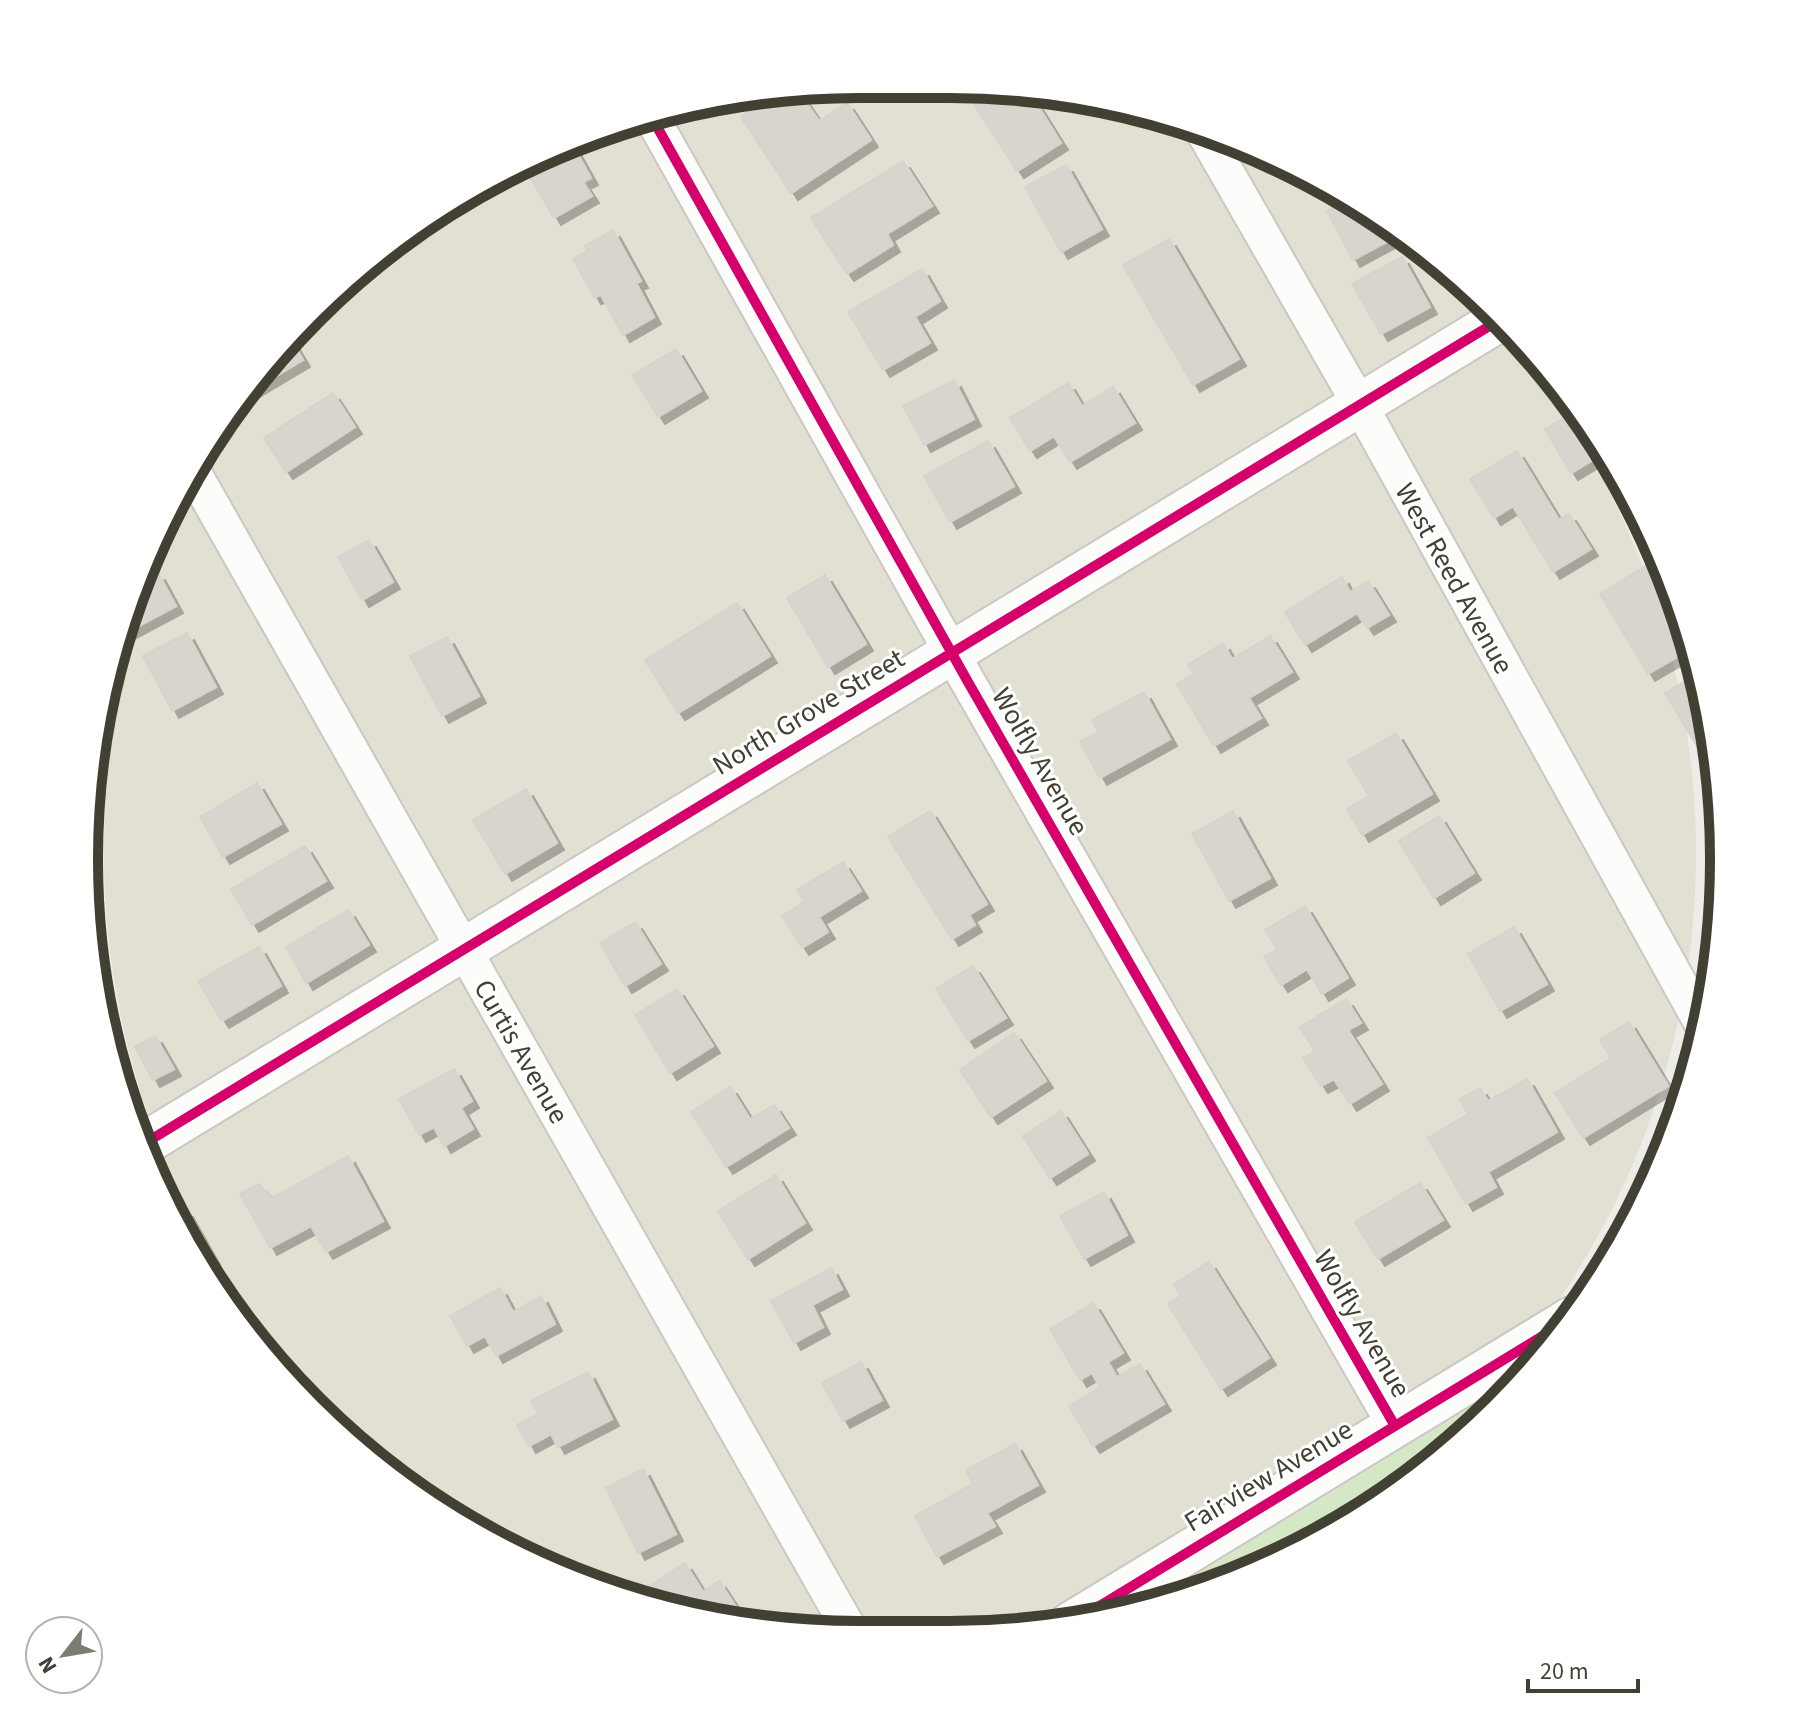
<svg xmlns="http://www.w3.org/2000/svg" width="1808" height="1719" font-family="'Source Sans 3',sans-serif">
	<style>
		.residential { fill: #e2dfd3 }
		.green { fill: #d5e8c6 }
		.building { fill: #d7d5ce; stroke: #d6d4cc; stroke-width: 2; filter: url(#shadow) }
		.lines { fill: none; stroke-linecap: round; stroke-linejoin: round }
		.minor-casing { stroke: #cac8c2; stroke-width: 38 }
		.tertiary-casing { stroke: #cac8c2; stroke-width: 46 }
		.minor { stroke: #fcfcfb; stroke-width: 34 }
		.tertiary { stroke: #fcfcfb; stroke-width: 42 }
		.cycleway-casing { stroke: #fff; stroke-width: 15 }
		.cycleway { stroke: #d6006c; stroke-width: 10 }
		.labels { text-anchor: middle; stroke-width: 6; stroke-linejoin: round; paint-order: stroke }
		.street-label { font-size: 28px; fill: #423f33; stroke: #fff }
		.rim { fill: none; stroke: #423f33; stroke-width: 10 }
	</style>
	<defs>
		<filter id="shadow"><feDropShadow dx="7" dy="7" stdDeviation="0" flood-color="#0004"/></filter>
	</defs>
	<rect width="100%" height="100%" fill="#eeece6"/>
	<path class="residential" d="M104 853a796 796 0 1 1 1592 0a796 796 0 1 1-1592 0Z"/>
	<path class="green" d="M1535,352L1565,395L1550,405L1521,362Z
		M1520,1378C1500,1400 1480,1426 1457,1444C1366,1518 1261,1579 1146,1606Z"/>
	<path class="building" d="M989,86L1028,90L1061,143L1017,171L970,98Z
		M801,95L819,121L847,103L871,140L791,193L741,117L774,96Z
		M572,144L591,178L583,182L592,196L554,218L526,170Z
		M903,161L932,206L887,234L893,245L847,274L811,218Z
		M1066,165L1102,229L1061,252L1025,187Z
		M1349,200L1403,233L1353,260L1327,211Z
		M613,230L641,281L636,283L654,317L623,335L601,295L594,297L573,259L587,251L585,246Z
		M1169,239L1239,359L1193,385L1123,265Z
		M1402,257L1430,307L1381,334L1352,284Z
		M922,269L940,301L915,317L930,343L883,370L848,312Z
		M289,336L303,360L244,395L277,348Z
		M676,349L701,391L658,417L632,375Z
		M954,380L974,419L924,445L903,406Z
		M1068,383L1082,406L1113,387L1135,423L1070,462L1054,436L1030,451L1010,418Z
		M333,393L355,427L286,472L264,438Z
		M1576,410L1606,452L1571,473L1545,429Z
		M988,441L1014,486L950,522L924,476Z
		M1517,451L1559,520L1569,514L1591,549L1553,572L1513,506L1494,518L1470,479Z
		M369,540L393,582L362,600L338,557Z
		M1659,558L1683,611L1692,648L1648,674L1600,594Z
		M158,573L176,606L120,636L125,611L137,585Z
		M825,575L866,644L828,667L787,598Z
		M1342,577L1350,592L1368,581L1389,615L1367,628L1357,613L1305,645L1285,612Z
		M737,603L770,656L678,713L645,660Z
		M187,633L216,687L172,711L143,656Z
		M1270,636L1292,672L1249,698L1261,718L1214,746L1177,684L1194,674L1188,665L1223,643L1232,659Z
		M447,637L479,696L442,716L410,656Z
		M1698,674L1716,751L1704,758L1665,693Z
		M1144,692L1170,739L1100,778L1080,742L1098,732L1092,720Z
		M1396,733L1432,794L1362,835L1347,809L1369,796L1348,761Z
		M257,783L281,824L223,857L200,817Z
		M526,789L557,843L505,874L473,820Z
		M930,811L987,904L969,915L975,925L952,939L888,837Z
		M1233,811L1270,878L1229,901L1192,834Z
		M1439,816L1474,873L1434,898L1399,841Z
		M305,846L326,881L252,925L231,889Z
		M843,862L861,891L819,917L828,932L802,948L782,916L804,902L797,890Z
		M1305,906L1348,978L1322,994L1307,969L1281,985L1264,957L1277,949L1265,930Z
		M348,910L369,945L306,983L286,947Z
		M635,922L661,964L625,986L600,943Z
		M1514,927L1547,984L1500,1011L1468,954Z
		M259,947L281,986L222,1021L198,981Z
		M973,966L1006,1018L968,1041L936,989Z
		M677,989L713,1046L670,1073L635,1015Z
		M1346,999L1361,1023L1348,1030L1382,1084L1350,1104L1334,1079L1321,1086L1303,1058L1315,1051L1300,1027Z
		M1629,1022L1668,1086L1583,1138L1555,1093L1611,1058L1600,1040Z
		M1014,1033L1046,1081L991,1117L960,1070Z
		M155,1036L174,1069L153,1080L135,1047Z
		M454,1069L472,1101L461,1108L473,1129L444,1146L434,1127L419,1135L399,1099Z
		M1527,1079L1557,1132L1488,1172L1496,1187L1466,1204L1428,1138L1468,1114L1460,1099L1480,1088L1488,1101Z
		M730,1087L750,1119L774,1105L789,1128L726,1167L691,1112Z
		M1061,1111L1088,1154L1050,1178L1023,1136Z
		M348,1156L383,1221L326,1252L311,1226L270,1248L240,1194L259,1184L272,1198Z
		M776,1175L805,1223L748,1259L718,1211Z
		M1420,1183L1443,1220L1378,1259L1355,1222Z
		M1104,1192L1127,1235L1084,1259L1060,1216Z
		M186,1210L213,1258L201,1265L188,1248L174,1217Z
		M1209,1262L1269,1358L1221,1389L1168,1304L1181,1296L1174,1284Z
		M831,1268L842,1289L812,1305L823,1327L794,1343L771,1301Z
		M500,1288L513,1312L541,1296L555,1324L496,1356L485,1336L467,1346L450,1316Z
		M1093,1303L1123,1353L1108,1362L1117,1377L1140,1364L1164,1404L1093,1446L1069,1406L1100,1387L1092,1373L1080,1380L1050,1329Z
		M861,1362L882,1400L843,1421L822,1383Z
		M588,1372L612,1419L558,1447L551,1434L529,1446L517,1425L538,1414L531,1401Z
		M1015,1444L1038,1485L987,1513L995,1526L937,1557L915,1516L973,1484L966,1470Z
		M643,1469L676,1534L638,1553L606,1488Z
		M685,1563L703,1592L719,1581L738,1610L720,1621L660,1605L648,1587Z"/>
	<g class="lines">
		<defs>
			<path id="minor" d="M651,116L968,682L1395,1426
				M1203,131L1360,405L1703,1026
				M191,468L852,1634"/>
			<path id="tertiary" d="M142,1145L1501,319
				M1070,1624L1572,1318"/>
		</defs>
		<use href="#minor" class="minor-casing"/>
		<use href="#tertiary" class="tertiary-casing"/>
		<use href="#minor" class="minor"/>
		<use href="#tertiary" class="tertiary"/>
		<defs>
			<path id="cycleway" d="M651,116L968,682L1395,1426
				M142,1145L1501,319
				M1070,1624L1572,1318"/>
		</defs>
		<use href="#cycleway" class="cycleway-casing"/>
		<use href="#cycleway" class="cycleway"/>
	</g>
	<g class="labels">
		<g class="street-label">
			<text transform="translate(1455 578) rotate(61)" y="10">West Reed Avenue</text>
			<text transform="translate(808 711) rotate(-31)" y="10">North Grove Street</text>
			<text transform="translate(1041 761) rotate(60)" y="10">Wolfly Avenue</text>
			<text transform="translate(522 1051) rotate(60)" y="10">Curtis Avenue</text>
			<text transform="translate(1363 1323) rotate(60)" y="10">Wolfly Avenue</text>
			<text transform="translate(1268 1475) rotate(-31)" y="10">Fairview Avenue</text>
		</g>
	</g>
	<path d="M0 0H1808V1719H0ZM859 98H949A761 761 0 0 1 1710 859V860A761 761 0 0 1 949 1621H859A761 761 0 0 1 98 860V859A761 761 0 0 1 859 98Z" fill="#fff" fill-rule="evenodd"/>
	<path class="rim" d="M859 98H949A761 761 0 0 1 1710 859V860A761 761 0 0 1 949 1621H859A761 761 0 0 1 98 860V859A761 761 0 0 1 859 98Z"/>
	<g transform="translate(64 1655) rotate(239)"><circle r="38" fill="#ffffff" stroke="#b3b2ad" stroke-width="2"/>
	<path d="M0-6L14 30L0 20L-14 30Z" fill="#7e7c72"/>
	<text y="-12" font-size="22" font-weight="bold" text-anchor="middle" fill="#423f33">N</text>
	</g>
	<path d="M1528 1679v12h110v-12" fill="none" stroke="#423f33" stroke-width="4"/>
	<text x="1540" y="1679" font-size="24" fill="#423f33" stroke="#ffffff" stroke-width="6" paint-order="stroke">20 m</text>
</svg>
